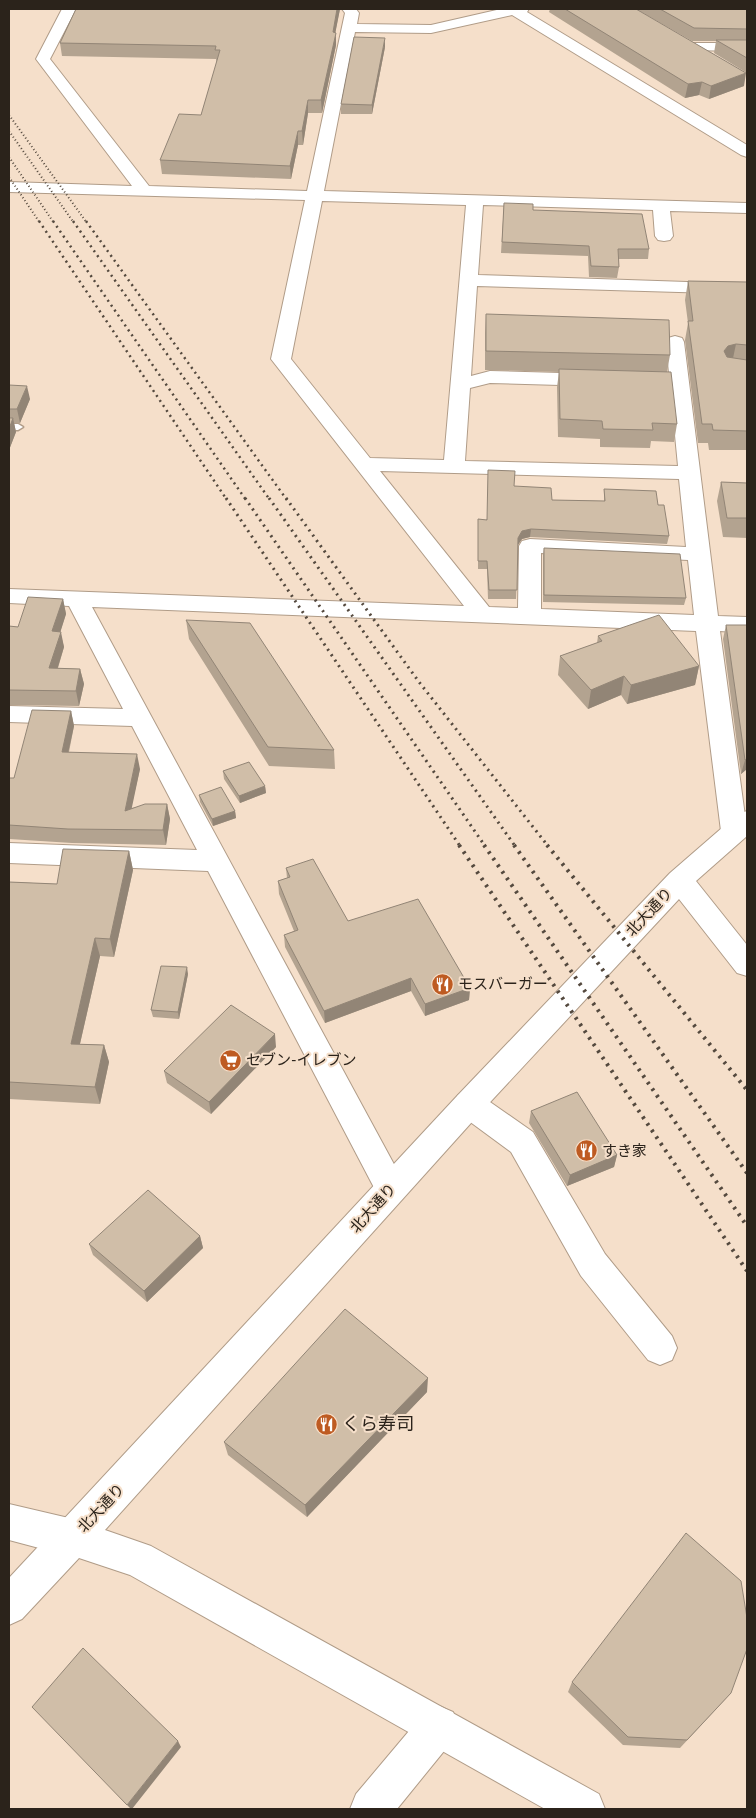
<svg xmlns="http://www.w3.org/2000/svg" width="756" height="1818" font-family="Lato,'Noto Sans JP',sans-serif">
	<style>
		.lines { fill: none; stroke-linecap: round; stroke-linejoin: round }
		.service-casing { stroke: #b09c88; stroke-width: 3 }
		.minor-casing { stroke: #b09c88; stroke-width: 2 }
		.tertiary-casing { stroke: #b09c88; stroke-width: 2 }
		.service { fill: #fff; fill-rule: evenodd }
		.minor { fill: #fff; fill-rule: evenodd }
		.tertiary { fill: #fff; fill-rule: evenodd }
		.rail-far3 { stroke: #54493e; stroke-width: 2; stroke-dasharray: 1 2.5; stroke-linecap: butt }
		.rail-far2 { stroke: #54493e; stroke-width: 2.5; stroke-dasharray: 2 4; stroke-linecap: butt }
		.rail-far1 { stroke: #54493e; stroke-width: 3; stroke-dasharray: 2 4.5; stroke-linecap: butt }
		.rail { stroke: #54493e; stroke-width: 4; stroke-dasharray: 2.5 5.5; stroke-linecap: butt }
		.wall { fill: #b3a390 }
		.shaded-wall { fill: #928576 }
		.building { fill: #d0bea8; stroke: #928576 }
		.labels { text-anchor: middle; stroke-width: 4; stroke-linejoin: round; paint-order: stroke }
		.street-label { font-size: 15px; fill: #2b231b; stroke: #f5dfca }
		.poi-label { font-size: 15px; fill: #2b231b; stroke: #f5dfca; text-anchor: start }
		.near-poi-label { font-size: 18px; fill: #2b231b; stroke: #f5dfca; text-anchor: start }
	</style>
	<rect width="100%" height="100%" fill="#f5dfca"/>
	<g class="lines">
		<defs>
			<path id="service" d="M9,424H18L23,427L18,430H9Z"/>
			<path id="minor" d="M62,9H76L50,59L149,186L307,191L345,13L342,9H356L359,13L357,24L431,25L501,9H522L747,145V157L741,155L512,15L431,33L355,32L324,191L747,203V213L670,211L673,236L670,240L664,241L658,240L655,236L653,210L483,205L478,275L747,284V294L477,286L471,376L490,371L595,374L602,376L605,380L602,384L595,386L490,383L470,388L465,461L678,466L666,342L668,338L675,336L682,338L684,342L718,616L747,617V633L720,631L747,831L743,838L734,841L725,838L721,831L696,631L92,607L402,1179L407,1189L402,1199L391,1203L380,1199L208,871L9,863V843L197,850L132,726L9,722V706L123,709L69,606L9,603V589L464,606L271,359L305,200L9,192V182L132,186L36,59ZM322,201L466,205L444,460L370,458L291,359ZM380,471L679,479L686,547L530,539L522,541L519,546L518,608L489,607ZM541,553L688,560L694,615L541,609Z
				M688,43H747V51L683,50L681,47L683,44Z
				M469,1091L480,1095L533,1132L605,1254L672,1336L677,1348L672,1360L660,1365L648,1360L581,1276L511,1152L458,1113L454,1104L458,1095Z
				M9,1504L73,1519L86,1525L92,1538L86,1551L73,1557L9,1540Z
				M439,1706L453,1712L459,1726L453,1740L397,1809H350L356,1794L425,1712Z"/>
			<path id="tertiary" d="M504,9H529L527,12C519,14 509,16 504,9Z
				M747,811V836L696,881L747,945V976L737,973L679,899L480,1113L105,1530L151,1546L599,1794L605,1809H545L130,1575L79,1558L22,1619L9,1625V1578L458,1095L670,873L738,814Z"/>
		</defs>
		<use href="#service" class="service-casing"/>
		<use href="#minor" class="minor-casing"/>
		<use href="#tertiary" class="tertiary-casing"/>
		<use href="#service" class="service"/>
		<use href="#minor" class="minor"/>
		<use href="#tertiary" class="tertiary"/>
		<path class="rail-far3" d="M9,115L87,223
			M9,131L74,223
			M9,157L54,223
			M9,177L40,223"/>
		<path class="rail-far2" d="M39,221L227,500
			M53,221L246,500
			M73,221L270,500
			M86,221L287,500"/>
		<path class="rail-far1" d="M226,498L460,846
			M245,498L485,846
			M269,498L515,846
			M286,498L419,682L548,846"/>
		<path class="rail" d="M459,845L747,1271
			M484,845L747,1226
			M514,845L747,1173
			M547,845L747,1090"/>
	</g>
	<path class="wall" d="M76,9H340L335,33L336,45L322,113H308L303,145H298L291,179L162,174L160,160L201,115L217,63L216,59L62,56L60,43Z
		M550,9H636L744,86L709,99L699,95L685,98L549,12Z
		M636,9H747V73L714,53L716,41H692Z
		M385,47L372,114H341V104Z
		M504,203L533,210L649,249L648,259H618L619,267L617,278L589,277L588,256L501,253Z
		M688,281L747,282V450H709L708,443H698L685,340L688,323L685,300Z
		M486,314L670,355L667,372L677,424L674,442L651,441L650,448L600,447V439L558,437L557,387L559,372L485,370V333Z
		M9,385L30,399L20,423H14L16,432L9,450Z
		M721,482L747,483V538L723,537L717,501Z
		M514,486L552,500L604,501V489L658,505L669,536L667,544L530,537L522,539L518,545L516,599H488L487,569H478V519L486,520Z
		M544,548L686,598L684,605L543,602V555Z
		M63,599L66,614L60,632L64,647L58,668L80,669L84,684L79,706L9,705V626L18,627Z
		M186,620L334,750L335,769L269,766L189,639Z
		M726,625H747V769L741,774L723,639Z
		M598,636L699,666L695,685L627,704L621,695L588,709L558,675L560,656L597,643Z
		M71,711L74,726L69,752L140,769L131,808L167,804L170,819L166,845L72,843L9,839V778H14Z
		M223,771L265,786L266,793L240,803L224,779Z
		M199,795L235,811L236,818L213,826L200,802Z
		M129,851L133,870L114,957L100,956L80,1044L104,1045L109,1062L100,1104L9,1099V882L57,884Z
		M286,868L348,921L470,988L469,1000L425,1016L411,991L325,1023L285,947L284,935L294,931L279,894L278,881L287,878Z
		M188,974L179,1019L153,1017L151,1010Z
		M276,1047L211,1114L167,1083L164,1071Z
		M531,1111L617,1155L614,1167L567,1186L529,1123Z
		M200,1236L203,1248L147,1302L93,1255L89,1244Z
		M427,1392L307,1517L228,1455L224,1442Z
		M572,1682L731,1693L680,1748L623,1745L568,1692Z"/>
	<path class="shaded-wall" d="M337,9H340L333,45V32Z
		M336,33V45L322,113L321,100Z
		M385,38V47L372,114V105Z
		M746,73L744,86L709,99L711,86Z
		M702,82L699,95L685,98L688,84Z
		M308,100V113L303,145L302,131Z
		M298,131V145L291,179L290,166Z
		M736,344L732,363L724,365V351L728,346Z
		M27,386L30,399L20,423L17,409Z
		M13,418L16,432L9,450V429Z
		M531,529L530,537L522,539L517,546L518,538L522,531Z
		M63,599L66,614L56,646L52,631Z
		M61,632L64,647L53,683L49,668Z
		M699,666L695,685L627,704L631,685Z
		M80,669L84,684L79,706L76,691Z
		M624,676L621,695L588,709L591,690Z
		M71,711L74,726L65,767L62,752Z
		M137,754L140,769L128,826L125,811Z
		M747,759V769L741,774L745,760Z
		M265,786L266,793L240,803L239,796Z
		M167,804L170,819L166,845L163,830Z
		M235,811L236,818L213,826L212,819Z
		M129,851L133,870L114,957L110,939Z
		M95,938L100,956L76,1061L71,1044Z
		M187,967L188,974L179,1019L178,1012Z
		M411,978V991L325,1023L324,1011Z
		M470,988L469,1000L425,1016V1004Z
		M275,1034L276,1047L211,1114L209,1102Z
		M104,1045L109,1062L100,1104L95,1087Z
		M617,1155L614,1167L567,1186L570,1175Z
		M200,1236L203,1248L147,1302L144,1291Z
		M428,1378L427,1392L307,1517L305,1505Z
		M178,1741L181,1747L132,1809H131L127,1805Z"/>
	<path class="building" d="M76,9H337L333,32L336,33L321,100H308L302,131H298L290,166L160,160L179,114L201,115L220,50H215L216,46L60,43Z
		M565,9H636L746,73L711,86L702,82L688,84Z
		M660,9H747V29L694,28Z
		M354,37L385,38L372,105L341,104Z
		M716,40H747V58Z
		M504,203L533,204V210L642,214L649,249H618L619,267L591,266L589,246L502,242Z
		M688,281L747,282V345L736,344L728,346L724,351L727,357L747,360V431L713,430L712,424H702L688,321H693Z
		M486,314L669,320L670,355L486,351Z
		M559,369L671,372L677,424L652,423L653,430L603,429L602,421L560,419Z
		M9,385L27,386L17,409H9Z
		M9,418H13L9,429Z
		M488,470L515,471L514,486L551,488L552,500L605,501L604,489L656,491L658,505H664L669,536L531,529L522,531L518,538L517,590H489L487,561H478V519L487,520Z
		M721,482L747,483V518H727Z
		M544,548L680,554L686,598L544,595Z
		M28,597L63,599L52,631L61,632L49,668L80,669L76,691L9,690V626L18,627Z
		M659,615L699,666L631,685L624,676L591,690L560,656L602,641L598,636Z
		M186,620L250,623L334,750L268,747Z
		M726,625H747V759L745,760Z
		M32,710L71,711L62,752L137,754L125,811L145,804H167L163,830L68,829L9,825V778H14Z
		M249,762L265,786L239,796L223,771Z
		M221,787L235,811L212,819L199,795Z
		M63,849L129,851L110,939L95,938L71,1044L104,1045L95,1087L9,1082V882L57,884Z
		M313,859L348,921L418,899L470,988L425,1004L411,978L324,1011L284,935L298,930L278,881L290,877L286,868Z
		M161,966L187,967L178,1012L151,1010Z
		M231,1005L275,1034L209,1102L164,1071Z
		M577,1092L617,1155L570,1175L531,1111Z
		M148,1190L200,1236L144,1291L89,1244Z
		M345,1309L428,1378L305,1505L224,1442Z
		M686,1533L741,1581L747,1618V1649L731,1693L687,1740L628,1737L572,1682Z
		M83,1648L178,1741L127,1805L32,1707Z"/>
	<defs>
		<symbol id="restaurant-disc" viewBox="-11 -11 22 22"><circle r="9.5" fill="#be5b22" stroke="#f5dfca"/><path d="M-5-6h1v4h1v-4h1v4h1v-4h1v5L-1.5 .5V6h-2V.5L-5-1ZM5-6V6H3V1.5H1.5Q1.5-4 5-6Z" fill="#fff"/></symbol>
		<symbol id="supermarket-disc" viewBox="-11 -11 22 22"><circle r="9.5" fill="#be5b22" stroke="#f5dfca"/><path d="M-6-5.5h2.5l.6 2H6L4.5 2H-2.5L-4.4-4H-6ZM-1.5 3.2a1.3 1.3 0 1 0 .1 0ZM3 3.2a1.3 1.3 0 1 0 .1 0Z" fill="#fff"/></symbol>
	</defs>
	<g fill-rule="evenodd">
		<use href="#restaurant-disc" x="430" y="972" width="25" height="25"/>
		<use href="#supermarket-disc" x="218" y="1048" width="25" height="25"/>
		<use href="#restaurant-disc" x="574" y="1138" width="25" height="25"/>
		<use href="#restaurant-disc" x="314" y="1412" width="25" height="25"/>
	</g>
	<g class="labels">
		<g class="street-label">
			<text transform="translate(649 912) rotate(-47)" y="5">北大通り</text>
			<text transform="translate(373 1208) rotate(-48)" y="5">北大通り</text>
			<text transform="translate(101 1508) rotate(-47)" y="5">北大通り</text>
		</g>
		<g class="poi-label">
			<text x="458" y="989">モスバーガー</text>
			<text x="246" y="1065">セブン-イレブン</text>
			<text x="602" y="1156">すき家</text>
		</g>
		<g class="near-poi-label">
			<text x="342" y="1430">くら寿司</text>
		</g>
	</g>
	<rect width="756" height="1818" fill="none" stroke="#2b231b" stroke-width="20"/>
</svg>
